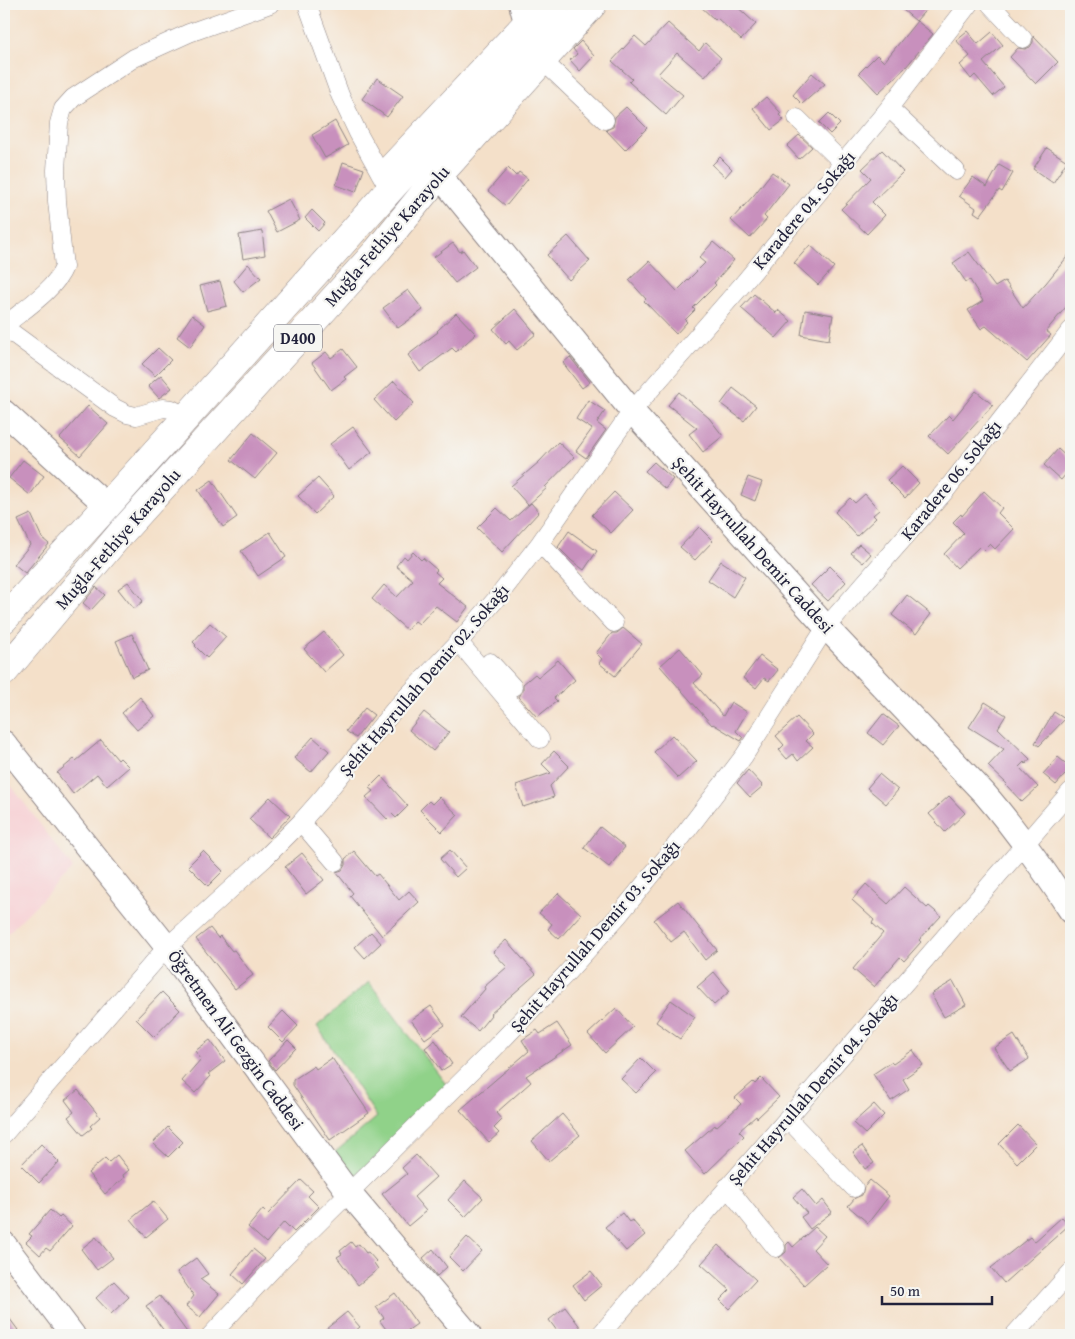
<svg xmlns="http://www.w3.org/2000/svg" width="1075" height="1339" font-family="'Gentium Book Plus',serif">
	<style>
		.built { fill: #f7cfd3 }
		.green { fill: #90d289; stroke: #597a62 }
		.building { fill: #c890bd }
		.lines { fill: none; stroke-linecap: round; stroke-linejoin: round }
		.street-casing { stroke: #8b8182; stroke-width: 19 }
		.secondary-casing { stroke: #8b8182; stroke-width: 26 }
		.highway-casing { stroke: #8b8182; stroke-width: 29 }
		.street { stroke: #fff; stroke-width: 18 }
		.secondary { stroke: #fff; stroke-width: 24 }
		.highway { stroke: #fff; stroke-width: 28 }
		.labels { text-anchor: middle; stroke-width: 4.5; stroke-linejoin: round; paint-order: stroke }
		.shield { fill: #f6f6f2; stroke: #626272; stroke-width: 1 }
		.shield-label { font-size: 16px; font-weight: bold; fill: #22223b }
		.street-label { font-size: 18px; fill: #22223b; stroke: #f6f6f2 }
	</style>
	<rect width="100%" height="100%" fill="#f6f6f2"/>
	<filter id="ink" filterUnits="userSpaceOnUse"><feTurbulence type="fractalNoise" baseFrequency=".02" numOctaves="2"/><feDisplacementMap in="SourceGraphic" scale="10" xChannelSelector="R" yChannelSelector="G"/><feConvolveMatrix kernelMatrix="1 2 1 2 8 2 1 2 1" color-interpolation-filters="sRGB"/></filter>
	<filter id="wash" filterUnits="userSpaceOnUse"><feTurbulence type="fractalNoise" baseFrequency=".0096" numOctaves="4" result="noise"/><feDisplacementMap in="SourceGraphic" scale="20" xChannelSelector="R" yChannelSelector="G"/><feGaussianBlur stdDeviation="1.12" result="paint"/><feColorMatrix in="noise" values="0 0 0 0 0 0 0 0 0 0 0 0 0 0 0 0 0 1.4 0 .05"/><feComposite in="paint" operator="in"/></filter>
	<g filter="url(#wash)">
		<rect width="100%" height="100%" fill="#f4e0c9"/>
		<path class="built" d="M4,776L73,868L4,937Z"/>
		<path class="green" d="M369,982L448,1087L354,1180L334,1153L377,1117L317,1026Z"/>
		<g id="blocks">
			<path class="building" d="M698,4H734L756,24L741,40L717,18L715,20Z
				M896,4H931L916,21Z
				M917,21L933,34L906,67L878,93L859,73L877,55L884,62Z
				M668,23L699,51L705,43L721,58L705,77L677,53L658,74L683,95L666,115L629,82L632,79L612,61L635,36L646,46Z
				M967,31L978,44L992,32L1003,45L983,62L1004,87L993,96L975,75L971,79L960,65L970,56L956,40Z
				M1033,36L1058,62L1036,84L1010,57L1018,48L1025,49L1030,47L1033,42Z
				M581,41L594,56L580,71L570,60L577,54L573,49Z
				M812,73L825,84L802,104L793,95Z
				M377,78L403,96L387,117L362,99Z
				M766,97L781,113L779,115L784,120L771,130L753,108Z
				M626,107L647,128L625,150L606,130L613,127L615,117Z
				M829,113L840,124L830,134L819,123Z
				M335,121L348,145L325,158L312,135Z
				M799,135L812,147L799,159L787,146Z
				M1047,148L1067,161L1053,183L1033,169Z
				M882,150L903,172L872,202L885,215L867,234L841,209L871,178L862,169Z
				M720,157L732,169L725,177L712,165Z
				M343,162L364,169L356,192L336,185Z
				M999,165L1013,173L1002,192L999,190L980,216L974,212L976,208L959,196L973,177L987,187Z
				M508,168L516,176L519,172L528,179L506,206L488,191Z
				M772,172L789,184L764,216L767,219L750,238L731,220L754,195Z
				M289,199L300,220L277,232L266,211Z
				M312,210L325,223L318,231L305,218Z
				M262,231L265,255L243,259L239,235Z
				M568,236L590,261L569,280L547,255Z
				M713,242L734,260L714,283L716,285L693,308L695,310L685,320L687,322L676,334L644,301L646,299L629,280L649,261L677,291L705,263L699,258Z
				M453,243L460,252L463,250L476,267L455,283L434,257Z
				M810,245L834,267L818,285L794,263Z
				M969,252L995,287L1005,281L1023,308L1046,283L1071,252V301L1046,331L1051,335L1027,362L986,326L981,329L968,310L983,301L970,280L966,282L953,263Z
				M248,264L261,278L243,292L234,281Z
				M220,281L227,306L207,311L200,286Z
				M408,290L423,310L398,328L383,308Z
				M754,294L776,313L778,310L791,321L776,338L741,308Z
				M515,309L536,334L517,350L509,341L506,344L493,329Z
				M805,310L833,315L829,340L801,335Z
				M456,313L476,334L456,352L452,348L420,372L408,355L438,332L437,331Z
				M192,315L205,325L190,347L177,337Z
				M158,348L171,360L155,376L142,364Z
				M343,349L357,367L344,377L346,379L331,390L312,363L326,352L331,358Z
				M570,357L590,382L582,388L563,363Z
				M161,375L172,388L159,398L148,386Z
				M394,381L414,403L394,422L374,400Z
				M733,388L756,406L744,421L721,404Z
				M976,391L993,405L948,454L929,436L949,415L953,419Z
				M679,392L709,418L723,436L703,452L689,434L697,428L668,405Z
				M588,400L605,411L597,423L606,430L586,458L576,451L592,429L576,419Z
				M88,406L108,424L80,456L60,438Z
				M353,427L372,452L349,470L330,444Z
				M253,433L277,453L255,479L231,460Z
				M558,442L574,457L545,487L547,488L528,505L511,486L539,462Z
				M1058,449L1071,461V468L1061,480L1044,465Z
				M23,460L44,476L30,495L9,478Z
				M654,462L673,479L665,489L645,471Z
				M902,466L919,483L905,498L887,480Z
				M748,477L762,482L755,501L741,495Z
				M318,478L334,496L315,514L298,496Z
				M212,480L237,517L223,527L198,490Z
				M984,491L1002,508L998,513L1014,529L995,549L990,544L983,551L979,547L957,568L944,554L964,533L953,522L961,514L962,516Z
				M614,492L633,510L611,533L592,515Z
				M865,494L879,510L873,515L876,518L857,536L835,512L850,498L855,503Z
				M531,503L539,512L502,552L477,528L497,508L511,521Z
				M31,514L42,538L49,544L25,573L14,564L30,545L18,520Z
				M699,527L713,541L695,560L680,547Z
				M569,531L597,551L584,570L572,561L558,547Z
				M270,532L286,557L258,576L241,551Z
				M859,544L871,554L863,563L851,553Z
				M413,552L421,560L423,558L437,570L435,572L442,578L437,583L468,607L457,622L436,606L419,624L415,621L407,630L372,599L384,585L397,597L413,580L396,566L404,556L407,559Z
				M721,561L745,577L733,597L708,580Z
				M830,566L846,582L828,601L811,585Z
				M128,582L143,601L134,609L118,589Z
				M96,587L105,595L91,610L83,603Z
				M907,595L931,614L916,634L892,615Z
				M210,623L226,637L207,658L195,646L196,645L193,642Z
				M623,628L642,644L615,676L599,663L602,659L596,653L612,633H617Z
				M324,632L343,655L324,672L304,649Z
				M132,634L148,670L132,677L116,641Z
				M680,648L703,675L694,683L723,716L731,702L747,712L736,731L743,738L741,741L713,724L712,725L660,666Z
				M760,656L778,670L769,681L764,678L756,688L743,678Z
				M558,660L575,680L554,698L557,701L537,717L519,697L523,690V684L535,674L538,677Z
				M140,697L154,716L137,730L122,713Z
				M985,702L1006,715L998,728L1030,759L1026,764L1024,762L1019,767L1038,787L1022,802L1006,785L1007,784L988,766L1004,749L969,727Z
				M365,708L374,715L356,738L346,731Z
				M424,712L449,732L433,751L409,730Z
				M1054,712L1065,719L1039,746L1035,743Z
				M883,714L899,726L883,745L868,733Z
				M797,717L813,734L806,741L813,747L798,761L793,754L787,759L779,750L784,745L776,736Z
				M672,735L697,761L678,778L654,752Z
				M313,737L329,751L311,772L294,758Z
				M101,740L118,760L120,758L129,767L107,786L97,774L73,794L57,773L74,759L76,761Z
				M554,751L569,766L550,786L554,797L523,807L516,785L551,773L542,764Z
				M1058,757L1071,768L1056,785L1043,774Z
				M748,770L763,786L750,797L737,783Z
				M879,774L898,790L886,804L867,788Z
				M381,776L408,806L396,818L392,814L387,819L366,797L373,791L369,788Z
				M949,796L965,813L945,832L929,814Z
				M270,797L290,816L269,838L249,819Z
				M439,797L458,815L442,832L420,810L429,801L432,804Z
				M600,827L625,847L609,867L584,848Z
				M450,850L466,868L456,877L440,859Z
				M203,851L223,871L208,886L188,866Z
				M354,851L375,876L378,874L399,900L409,891L419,902L382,936L350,896L353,893L336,872L342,870L345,865V859Z
				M302,853L324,880L306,894L285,867Z
				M866,884L888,904L904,887L927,908L929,906L941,916L919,940L921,942L904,961L900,957L874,987L853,969L883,933L872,923L874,920L852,900Z
				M558,893L581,914L559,939L548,929L552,924L539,913Z
				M678,901L717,950L705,960L684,932L671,942L654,920Z
				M210,928L218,938L220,936L232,951L234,950L253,975L235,989L196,939Z
				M371,932L381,943L365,958L355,947Z
				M506,940L536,974L490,1014L491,1015L478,1031L461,1017L485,989L484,987L507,967L493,952Z
				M714,972L730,991L714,1005L697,987Z
				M953,981L966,1005L944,1017L931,994Z
				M162,992L180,1010L154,1037L136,1019Z
				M671,1000L695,1017L680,1039L656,1022Z
				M431,1006L445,1025L425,1039L411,1020Z
				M616,1008L633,1027L605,1053L588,1034Z
				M283,1011L298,1026L283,1042L268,1027Z
				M557,1023L572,1045L526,1076L531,1082L496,1113L502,1120L494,1128L499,1133L489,1142L460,1110L529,1051L522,1040L537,1030L540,1034Z
				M1014,1035L1029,1059L1010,1071L994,1048Z
				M210,1040L225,1061L208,1074L211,1076L195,1093L182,1081L201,1059L195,1051Z
				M288,1040L296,1048L275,1070L268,1061Z
				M435,1040L452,1064L441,1071L425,1048Z
				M913,1050L923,1065L903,1079L909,1089L891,1101L873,1074L891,1062L893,1064Z
				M332,1058L369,1113L330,1140L293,1085V1080L314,1066L316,1069Z
				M641,1058L656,1073L636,1093L621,1079Z
				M761,1078L779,1097L757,1118L756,1116L739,1131L744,1136L705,1174L685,1151L715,1125L716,1127L741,1104L735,1098L753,1082L755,1084Z
				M78,1090L100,1117L90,1126L92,1128L83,1135L68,1117L74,1112L65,1100Z
				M874,1104L884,1115L865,1134L853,1123Z
				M562,1114L580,1135L549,1161L532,1141Z
				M1018,1125L1036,1144L1017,1163L999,1144Z
				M168,1127L183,1142L168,1157L153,1143Z
				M41,1144L59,1162L39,1183L21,1165Z
				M862,1146L874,1163L865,1169L853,1152Z
				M117,1155L129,1170L123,1175L124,1178L105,1194L88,1173L105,1158L109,1162Z
				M416,1155L436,1177L414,1197L426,1211L408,1226L382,1194L407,1174L402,1168Z
				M301,1180L313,1191L308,1196L319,1207L294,1232L284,1222L266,1243L248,1227L263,1209L268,1214Z
				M870,1180L889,1196L868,1223L848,1206L855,1198L862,1195L864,1187Z
				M465,1181L483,1198L465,1217L448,1200Z
				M802,1189L816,1206L823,1200L832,1212L810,1229L801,1217L807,1213L793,1197Z
				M153,1201L168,1219L146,1237L131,1219Z
				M50,1210L59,1218L61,1216L72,1226L50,1251L46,1248L40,1255L26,1242L32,1236L29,1234Z
				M622,1213L629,1222L632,1220L645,1235L626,1251L605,1227Z
				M1062,1217L1069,1225L1004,1283L991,1268L1030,1237L1034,1242Z
				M815,1227L825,1236L813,1249L827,1264L804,1285L779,1258L786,1252V1245L789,1242L793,1247Z
				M96,1237L113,1258L97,1270L81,1249Z
				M467,1237L482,1251L463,1271L449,1257Z
				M351,1242L355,1247L359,1244L366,1253L368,1252L376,1261L374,1263L378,1269L358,1285L337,1257L342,1254L340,1251Z
				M718,1245L756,1280L729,1309L720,1300L730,1290L701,1264Z
				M253,1249L265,1259L243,1284L232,1274Z
				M433,1249L447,1267L437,1276L423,1258Z
				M196,1258L208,1274L200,1279L219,1294L200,1317L186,1306L194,1296L177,1272Z
				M591,1271L602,1285L584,1300L573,1285Z
				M114,1281L129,1297L111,1314L96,1298Z
				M395,1293L417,1324L401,1335H395L391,1330L388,1332L380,1321L384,1318L376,1307Z
				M160,1296L181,1324L189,1335H167L146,1306Z
				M565,1307L581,1328L574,1335H560L549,1320Z
				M4,1311L18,1330L11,1335H4Z
				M347,1312L360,1327L350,1335H331L326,1329Z"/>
		</g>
	</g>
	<g filter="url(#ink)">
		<use href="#blocks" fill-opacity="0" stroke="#8b8182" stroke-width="1"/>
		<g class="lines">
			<defs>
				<path id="street" d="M307,4L340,95L358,133L385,182
					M990,4L1023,39
					M542,60L605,120
					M889,108L956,171
					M797,118L843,163
					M380,173L525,18
					M4,326C23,310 55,290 64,267L57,201L56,170L59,123L63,109L73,98L134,58L189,33L270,4
					M4,327L115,408L127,414L136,416L163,408L172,409L186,417
					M540,543L614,623
					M458,641L540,739
					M490,662L513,687
					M301,822L335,862
					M787,1118L854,1188
					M4,1134L167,947L265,858L301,822L323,797L394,710L465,635L497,598L540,543L632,411L742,285L843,163L889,108L969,4
					M727,1187L776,1248
					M211,1335L281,1260L483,1060L565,975L618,916L669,854L744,756L826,627L947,489L1071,330
					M600,1335L1071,791
					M1014,1335L1071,1272"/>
				<path id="secondary" d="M521,4L529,32
					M439,175L632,411L826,627L984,793C1016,830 1044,870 1071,911
					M4,412L107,506
					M4,743L167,947L349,1193L469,1335
					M4,1244L73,1335"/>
				<path id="highway" d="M4,619L107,506L556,4
					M4,672L122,532L377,251L439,175L593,4"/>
			</defs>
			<use href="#street" class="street-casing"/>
			<use href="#secondary" class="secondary-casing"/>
			<use href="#highway" class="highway-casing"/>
			<use href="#street" class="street"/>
			<use href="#secondary" class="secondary"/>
			<use href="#highway" class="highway"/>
		</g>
	</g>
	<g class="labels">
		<rect class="shield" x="274" y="324.5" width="48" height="27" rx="4"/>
		<g class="shield-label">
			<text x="298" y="344">D400</text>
		</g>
		<g class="street-label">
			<text transform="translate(804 210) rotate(-50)" y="6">Karadere 04. Sokağı</text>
			<text transform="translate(387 236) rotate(-49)" y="6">Muğla-Fethiye Karayolu</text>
			<text transform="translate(951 480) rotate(-51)" y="6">Karadere 06. Sokağı</text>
			<text transform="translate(118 539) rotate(-49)" y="6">Muğla-Fethiye Karayolu</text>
			<text transform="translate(753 545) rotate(48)" y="6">Şehit Hayrullah Demir Caddesi</text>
			<text transform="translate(424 680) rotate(-49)" y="6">Şehit Hayrullah Demir 02. Sokağı</text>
			<text transform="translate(595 936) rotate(-49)" y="6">Şehit Hayrullah Demir 03. Sokağı</text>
			<text transform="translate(236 1040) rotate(54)" y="6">Öğretmen Ali Gezgin Caddesi</text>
			<text transform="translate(813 1089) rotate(-49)" y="6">Şehit Hayrullah Demir 04. Sokağı</text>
		</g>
	</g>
	<rect width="1075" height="1339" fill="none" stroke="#f6f6f2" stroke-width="20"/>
	<path d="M882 1296v8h110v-8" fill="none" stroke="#22223b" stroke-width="2.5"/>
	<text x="890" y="1296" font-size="15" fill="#22223b" stroke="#f6f6f2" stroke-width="4" paint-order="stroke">50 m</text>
</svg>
